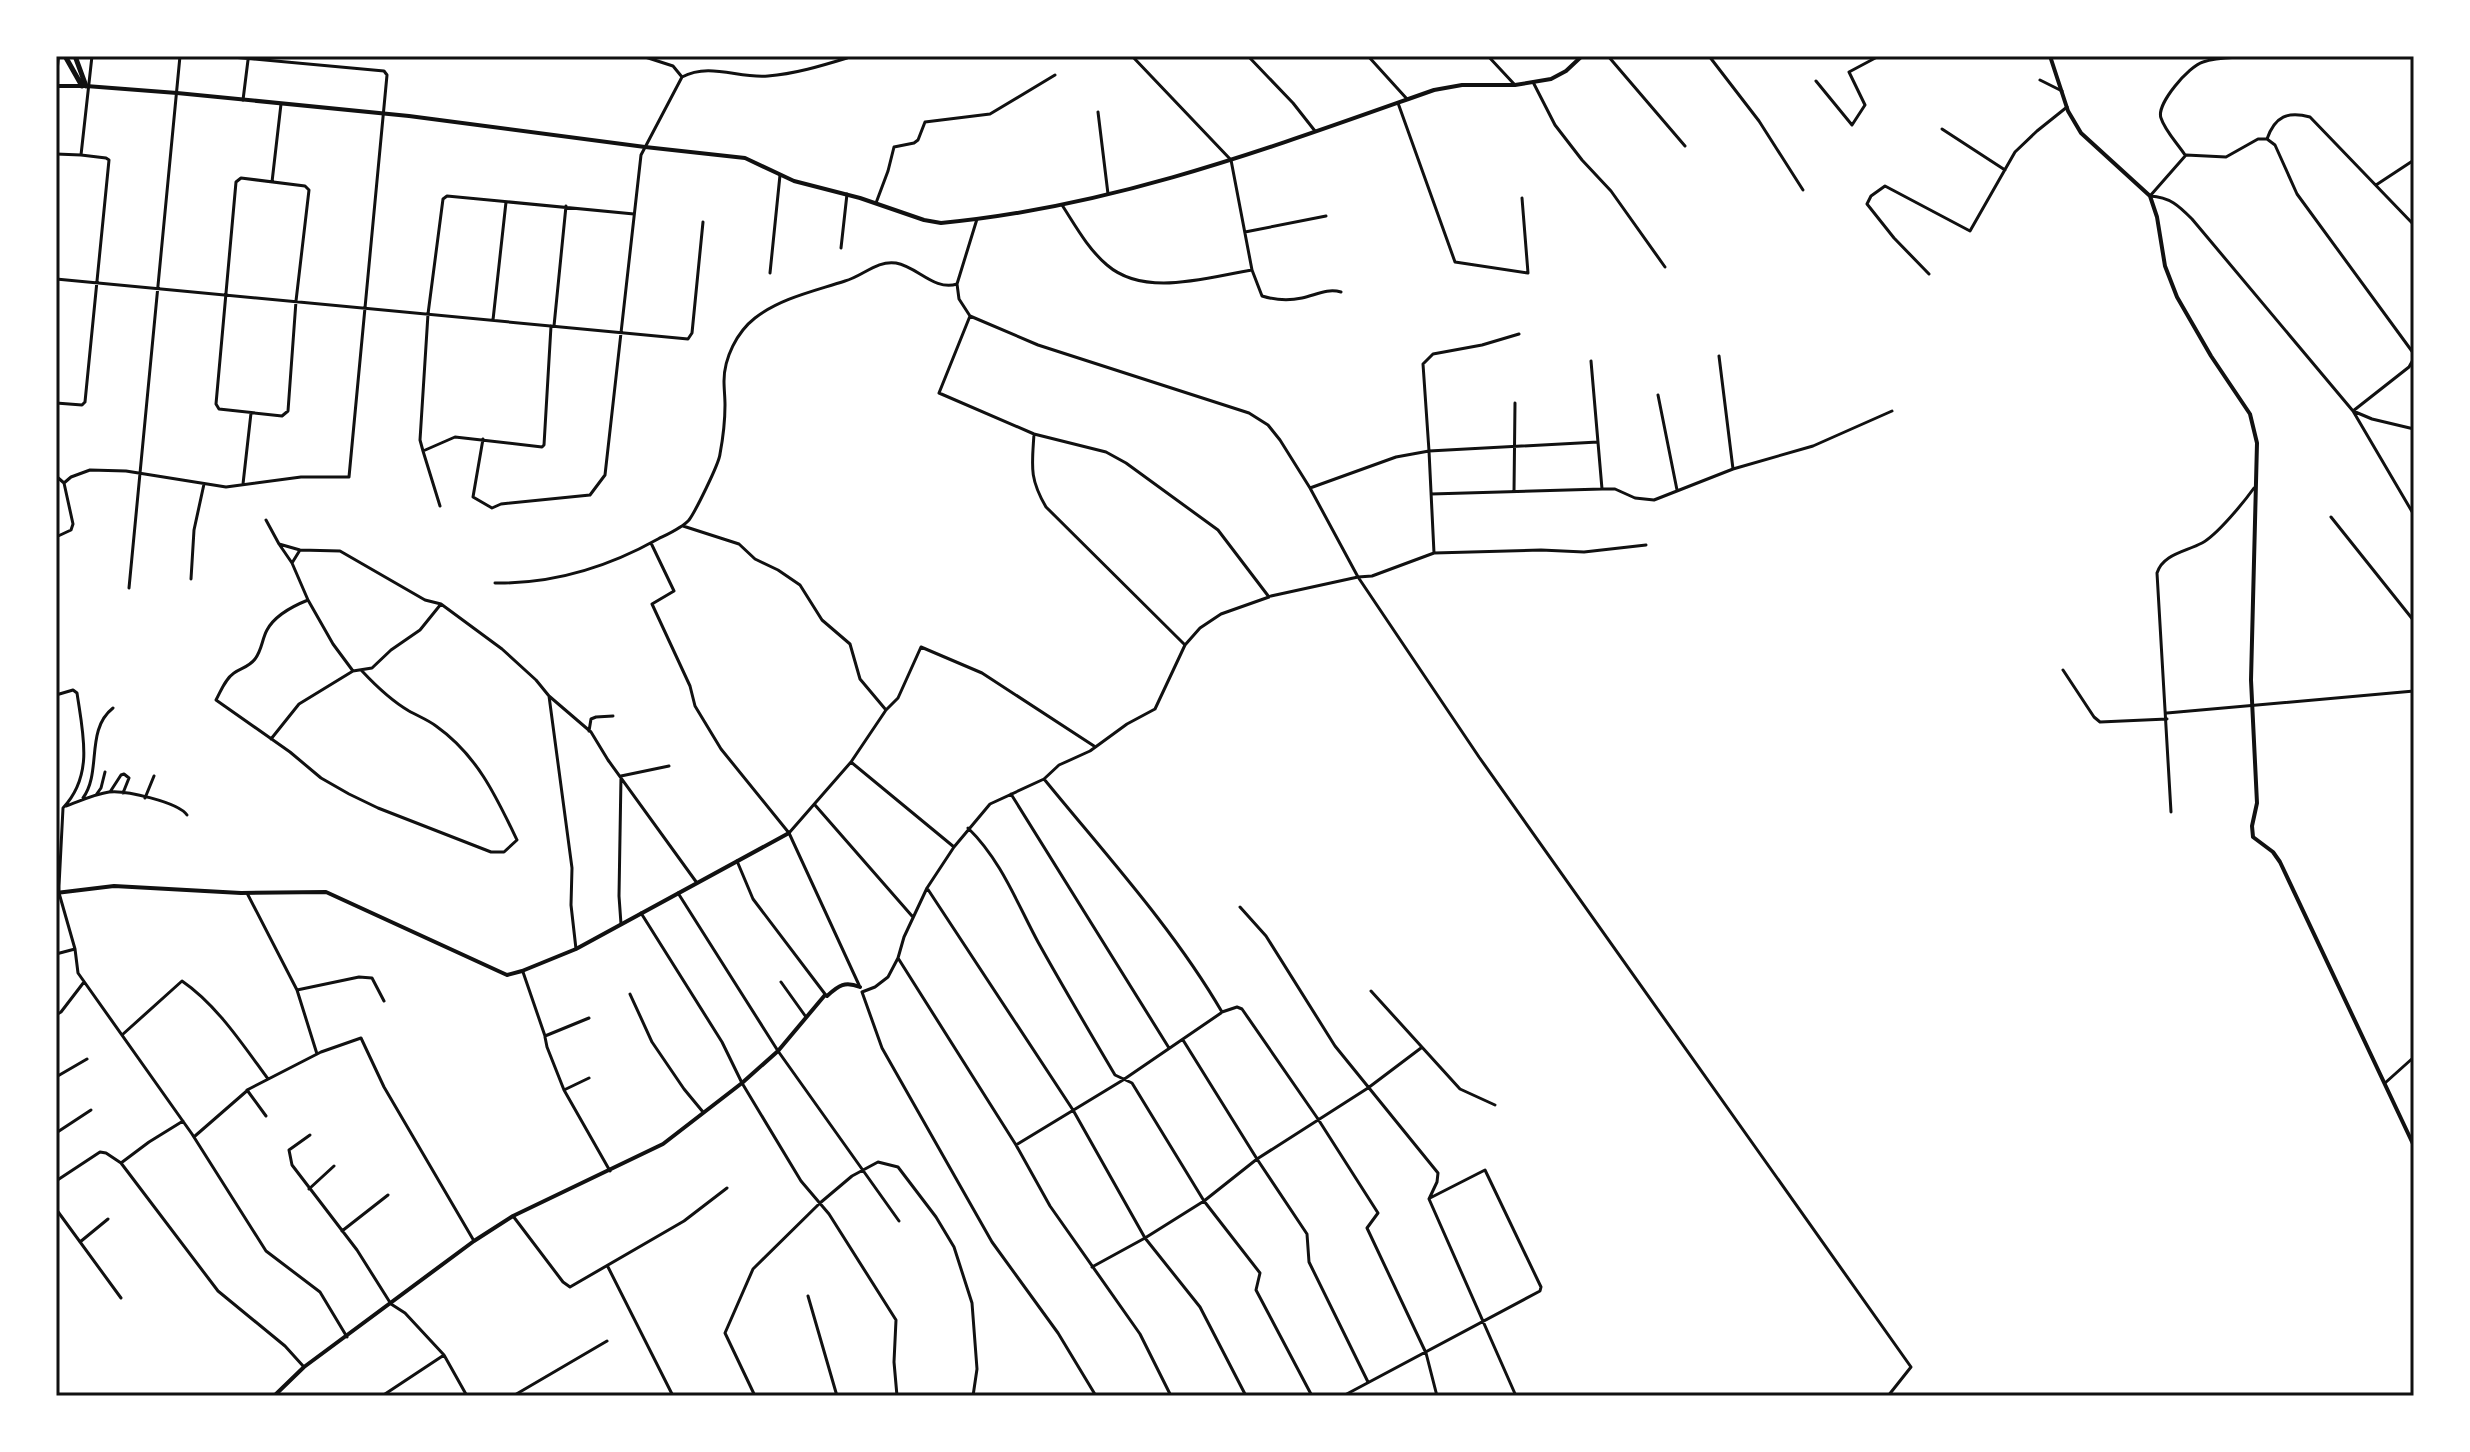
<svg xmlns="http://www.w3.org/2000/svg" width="2470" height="1452" font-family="'Libre Baskerville',serif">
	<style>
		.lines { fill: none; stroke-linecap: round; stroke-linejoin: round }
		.minor { stroke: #111; stroke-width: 3 }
		.tertiary { stroke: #111; stroke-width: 4 }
		.secondary { stroke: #111; stroke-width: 5 }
		.neatline { fill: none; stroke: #111; stroke-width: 3 }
	</style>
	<rect width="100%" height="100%" fill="#fff"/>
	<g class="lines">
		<path class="minor" d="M642,56L673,66L682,77
			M1132,56L1231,160L1252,270
			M1248,56L1293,103L1315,131
			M1368,56L1407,99
			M1488,56L1515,85
			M1608,56L1685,146
			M1709,56L1759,121L1803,190
			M2040,80L2062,91
			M1816,81L1852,125L1865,105L1849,72L1879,56
			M1533,82L1555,125L1582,160L1611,191L1665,267
			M243,100L248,60
			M1398,103L1455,262L1528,273L1522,198
			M1098,112L1108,194
			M1942,129L2005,170
			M2267,139C2275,116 2288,111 2310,117L2414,225
			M56,154L81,155L92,56
			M2185,155C2178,144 2165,131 2161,118C2156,104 2189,66 2203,62C2218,57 2237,58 2252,56
			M241,178L305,186L309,190L296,301L288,411L282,416L219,409L216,404L236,182Z
			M272,182L281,104
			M2376,185L2414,160
			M2150,196L2186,155L2226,157L2258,139H2267L2275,145L2297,194L2414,354
			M2150,196C2170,197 2179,206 2192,219L2353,411L2372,419L2414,429
			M876,203L888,171L894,147L914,143L918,140L925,122L990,114L1055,75
			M1062,205C1075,225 1088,249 1107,265C1145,298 1208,277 1252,270L1262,296C1275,300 1288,301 1302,298C1316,295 1327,288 1341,292
			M1245,232L1326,216
			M841,248L847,194
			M770,273L780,175
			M1929,274L1894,238L1867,204L1871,196L1885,186L1970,231L2015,152L2037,131L2067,107
			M56,279L688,339L692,333L703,222
			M957,284L977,219
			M970,316L1038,345L1249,413L1268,425L1280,440L1310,488L1358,577L1271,596
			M493,320L506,202
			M551,326L544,445L542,447L455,437L423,451L420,440L428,314L443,199L447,196L634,214
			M554,326L566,206
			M1719,356L1733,469
			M2414,358L2409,367L2353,411L2414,515
			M1591,361L1602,489
			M1658,395L1677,490
			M56,403L82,405L85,402L109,160L106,158L81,155
			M1034,434C1032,466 1029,478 1046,507L1185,645
			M483,439L473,497L492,508L501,504L590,495L605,475L641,155L682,77C710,62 739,79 768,76C794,74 821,66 847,58
			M423,451L440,506
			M56,476L64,483L73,524L71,530L56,537
			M64,483L71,477L90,470L126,471L226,487L301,477H349L387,75L384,71L222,56
			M243,484L251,413
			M1310,488L1396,457L1429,451L1423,364L1433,354L1482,345L1519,334
			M1514,492L1515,403
			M1431,494L1602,489H1615L1635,498L1654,500L1733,469L1813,446L1892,411
			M2331,517L2414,621
			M266,520L279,544L300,550L340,551L425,600L441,604L502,649L536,680L549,696L572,868L571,905L576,949
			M683,526L739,544L755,559L778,570L800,585L822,620L850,644L860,679L886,710
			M651,543L674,591L652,604L690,686L695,706L721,749L789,833L859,985
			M279,544L292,563L308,600C293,606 275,615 267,630C262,639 262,650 255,659C249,667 241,668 234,673C225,679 221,691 216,700L290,752L321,778L349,794L378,808L491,852H504L517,840C496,796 477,755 436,726C428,720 418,716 409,711C392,701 376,686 362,671
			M1646,545L1584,552L1541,550L1434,553L1372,576L1358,577L1479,757L1911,1367L1888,1396
			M1434,553L1429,451L1598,442
			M292,563L300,550
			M191,579L194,530L204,484
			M495,583C553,584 608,567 658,539C668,534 682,528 689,520C695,512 719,464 720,454C723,438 725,421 725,405C725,397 724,389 724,381C724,358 737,332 755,318C781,298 815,291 845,281C863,276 877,260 896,263C918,267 934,291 957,284L959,299L970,316L939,393L1034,434L1106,452L1126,463L1218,530L1269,597L1221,614L1200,628L1185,645L1155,709L1127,724L1090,751L1059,765L1044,779L990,804L954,847L927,888L904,937L898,958L888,977L875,987L862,992
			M129,588L180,56
			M308,600L333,644L353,671L372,668L391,650L420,630L441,604
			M2063,670L2094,717L2100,722L2167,719
			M56,695L73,690L77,693C83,734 94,775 63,808L59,886V893L75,949L78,973L192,1134L266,1251L320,1292L347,1337
			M549,696L591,732L608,760L697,883
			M2167,713L2414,691
			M589,731L591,719L596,717L613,716
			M271,739L299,704L353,671
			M851,762L886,710L898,698L921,647L982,673L1094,746
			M1044,779C1106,855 1173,928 1222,1012L1237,1007L1242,1009L1318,1119L1378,1213L1367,1228L1426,1353L1437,1396
			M110,792L121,775L124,774L129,778L123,793
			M1011,794L1169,1048
			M96,795L101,788L105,772
			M83,798C102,772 85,730 113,708
			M145,798L154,776
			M815,805L912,916
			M66,806C80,801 95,794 109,792C125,790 178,802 187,815
			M2171,812L2157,573C2163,554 2185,552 2202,543C2217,535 2244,502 2254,488
			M968,828C1001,860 1017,903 1038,942C1063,987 1089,1031 1115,1075L1132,1083L1204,1201L1260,1273L1256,1290L1312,1396
			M789,833L851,762L954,847
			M737,861L753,899L825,994
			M927,888L1073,1110L1145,1238L1200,1307L1246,1396
			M247,893L297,990L317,1054
			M678,893L778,1051L899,1221
			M1240,907L1266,936L1335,1046L1438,1173L1437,1182L1429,1199L1516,1396
			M641,913L722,1042L742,1083L801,1181L829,1214L896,1320L894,1362L897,1396
			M621,924L619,896L621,776L669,766
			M56,954L75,949
			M898,958L1016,1145L1050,1206L1140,1334L1171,1396
			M523,972L545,1036L589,1018
			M781,982L806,1017
			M297,990L359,977L372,978L384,1001
			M1371,991L1460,1089L1495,1105
			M862,992L882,1048L992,1242L1058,1333L1096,1396
			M630,994L652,1042L684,1089L703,1112
			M56,1015L61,1012L84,982
			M122,1035L182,981C217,1005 243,1045 268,1079
			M545,1037L547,1047L564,1090L589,1078
			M1183,1040L1257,1159L1307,1234L1309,1262L1368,1382
			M56,1077L87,1059
			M2385,1083L2414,1057
			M247,1090L266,1116
			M564,1090L610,1171
			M56,1133L91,1110
			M310,1135L289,1150L292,1165L357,1250L391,1304L405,1313L444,1355
			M195,1136L249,1089L321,1052L361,1038L384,1087L474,1241
			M1016,1145L1123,1080L1221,1013
			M121,1163L149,1142L183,1121
			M56,1181L100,1152L106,1153L121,1163L218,1291L285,1346L304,1367
			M309,1189L334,1166
			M56,1209L121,1298
			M513,1216L563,1282L570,1287L684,1221L727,1188
			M342,1231L388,1195
			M80,1242L108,1219
			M608,1267L673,1396
			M1092,1267L1145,1238L1204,1201L1257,1159L1368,1088L1421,1048
			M808,1296L837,1396
			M382,1396L444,1355L467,1396
			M513,1396L607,1341
			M755,1396L725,1333L753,1269L820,1203L852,1176L878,1162L898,1167L936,1217L954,1247L972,1303L977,1369L973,1396
			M1343,1396L1540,1291L1541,1287L1485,1170L1430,1198"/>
		<path class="tertiary" d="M2050,56L2068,111L2081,133L2150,196L2157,217L2165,266L2177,297L2211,356L2250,414L2257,443L2251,680L2257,803L2252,826L2253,837L2273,852L2280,862L2414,1146
			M56,76L58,56
			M56,86H86L177,93L409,116L645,147L745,158L794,181L860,198L924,220L941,223C1113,207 1272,147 1434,90L1462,85H1515L1551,79L1566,71L1582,56
			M56,893L114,886L241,893L326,892L507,975L522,971L576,949L789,833
			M274,1396L304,1367L474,1241L513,1216L663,1144L742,1083L778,1051L825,995L827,996C839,985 845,981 860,987"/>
		<path class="secondary" d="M65,56L82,86
			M75,56L86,86"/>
	</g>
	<rect width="2470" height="1452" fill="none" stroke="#ffffff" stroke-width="116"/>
	<rect x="58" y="58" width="2354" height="1336" class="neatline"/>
</svg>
